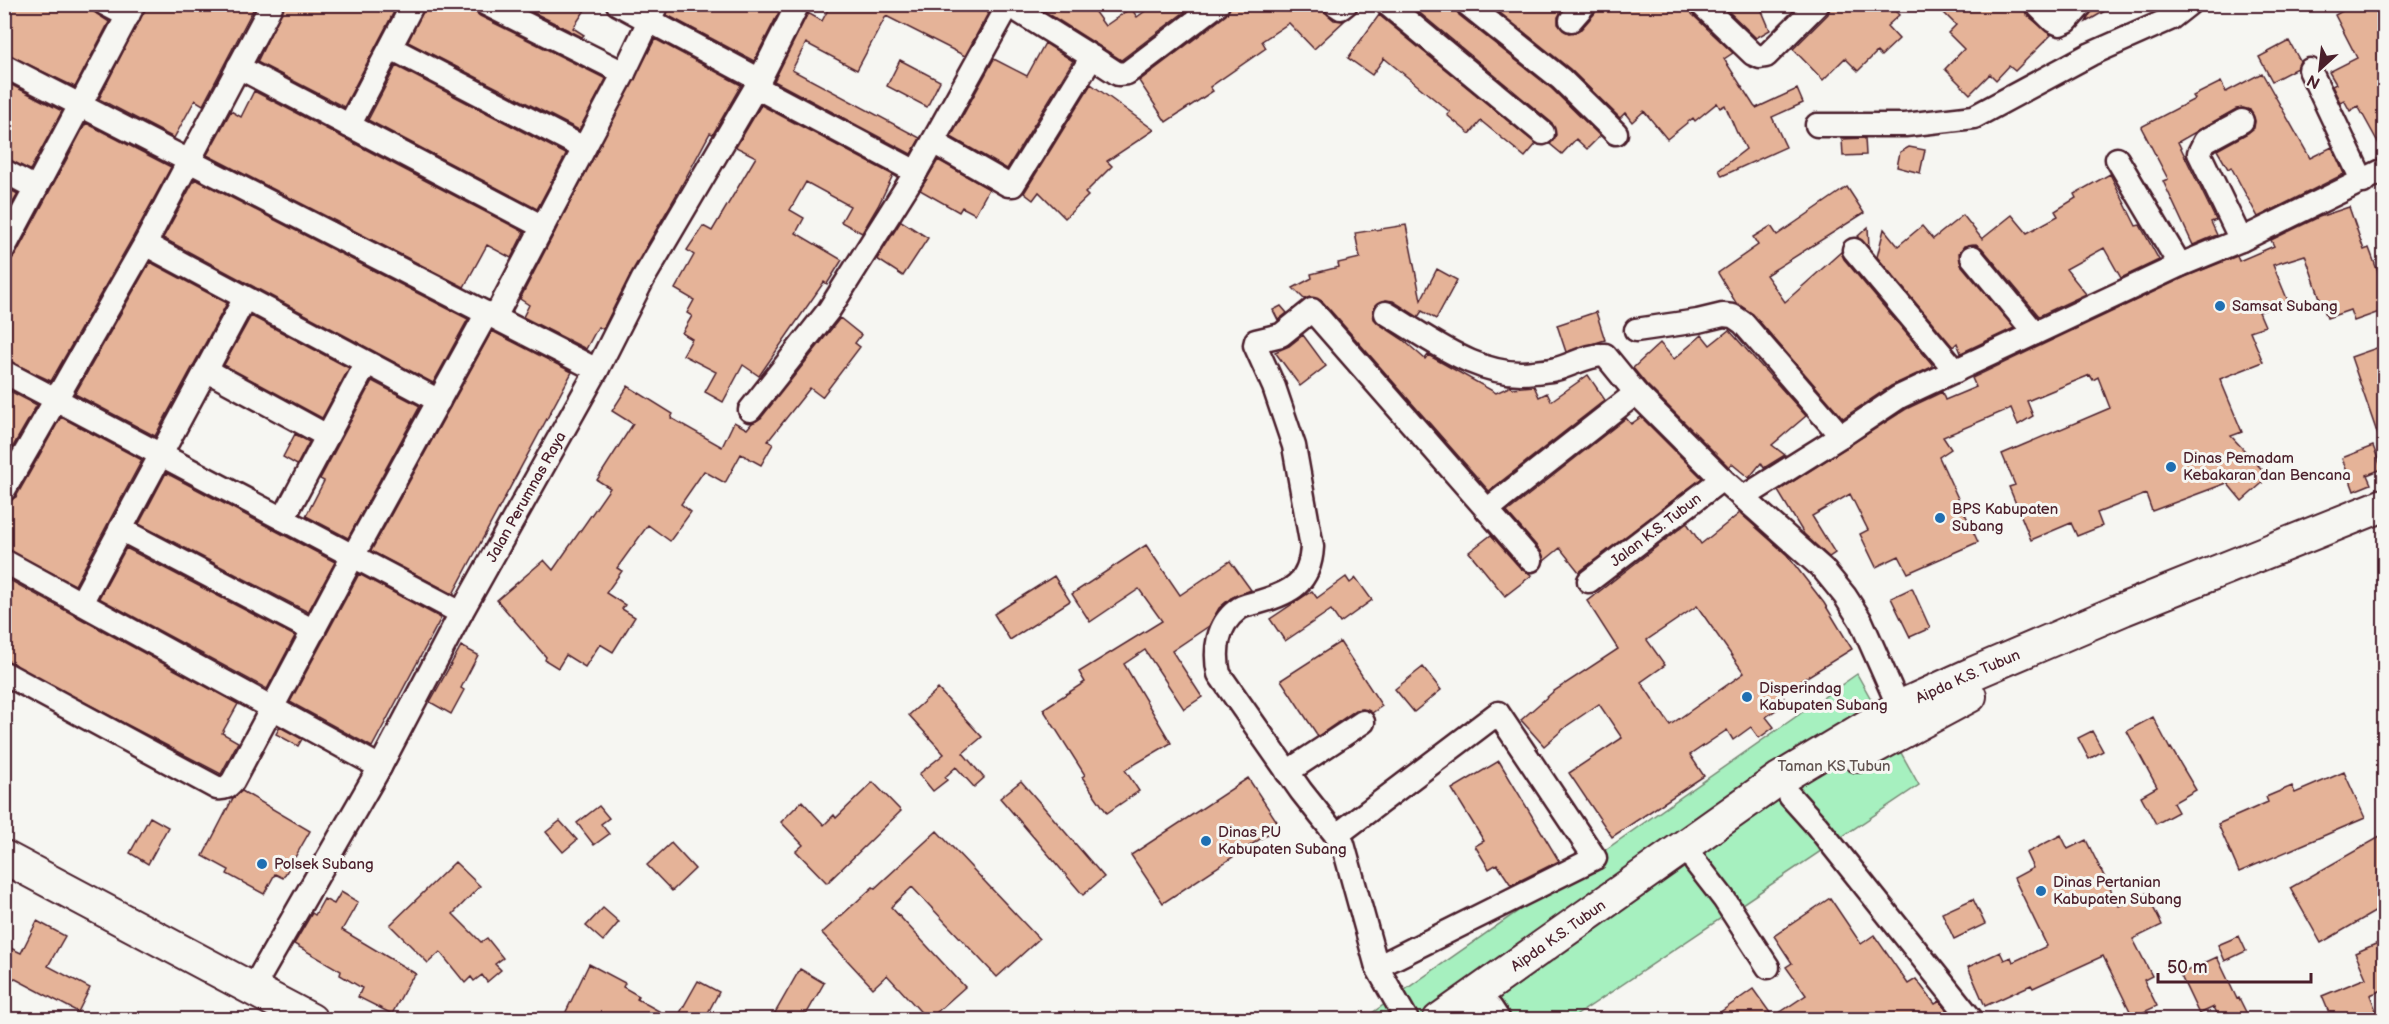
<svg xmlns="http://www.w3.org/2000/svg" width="2389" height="1024" font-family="'Balsamiq Sans',sans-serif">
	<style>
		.green { fill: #a6f0bf; stroke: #788875; stroke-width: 1.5 }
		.building { fill: #e5b398; stroke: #4a1f2b; stroke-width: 1.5; fill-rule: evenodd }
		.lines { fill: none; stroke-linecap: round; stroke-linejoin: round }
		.street-casing { stroke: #4a1f2b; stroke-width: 27 }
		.secondary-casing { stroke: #4a1f2b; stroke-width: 36 }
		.street { stroke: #f6f6f2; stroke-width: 22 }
		.secondary { stroke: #f6f6f2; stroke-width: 32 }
		.poi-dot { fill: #1f6fb2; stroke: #f6f6f2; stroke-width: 2 }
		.labels { text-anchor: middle; stroke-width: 6; stroke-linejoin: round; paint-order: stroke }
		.poi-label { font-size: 15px; fill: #4a1f2b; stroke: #f6f6f2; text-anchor: start }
		.street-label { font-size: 15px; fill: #4a1f2b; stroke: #f6f6f2 }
		.park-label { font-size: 15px; fill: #615350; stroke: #f6f6f2 }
	</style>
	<rect width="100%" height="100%" fill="#f6f6f2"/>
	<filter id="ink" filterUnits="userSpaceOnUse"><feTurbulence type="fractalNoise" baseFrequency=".0167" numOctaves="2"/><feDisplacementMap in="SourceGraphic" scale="12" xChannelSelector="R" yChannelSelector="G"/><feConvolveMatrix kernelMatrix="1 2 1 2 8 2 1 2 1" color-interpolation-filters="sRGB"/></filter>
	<g filter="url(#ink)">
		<path class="green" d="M1857,674L1919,785L1571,1019L1362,1020Z"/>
		<path class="building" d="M4,4H92L94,12L109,22L75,87L4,53Z
			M147,4H256L203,105L195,100L174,138L99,99Z
			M285,4H398L344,107L257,62Z
			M426,4H473L474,11L480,16L606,79L579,130L408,42Z
			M517,4H589L573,28L584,35L582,37Z
			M670,4H783L754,61L667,15Z
			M831,4H993L965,56L886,16L857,70L806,43L792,70L920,138L911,154L774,81L808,13L822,21Z
			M1033,4H1089L1105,26L1131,8L1137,17L1155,4H1195L1121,60Z
			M1231,4H1322L1328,15L1334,20L1344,21L1314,49L1289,23L1262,41L1266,48L1210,87L1213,91L1166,122L1139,81L1226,15Z
			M1409,4H1454L1459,15L1552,89L1600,136L1587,149L1576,139L1562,154L1550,144L1556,135L1552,123Z
			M1489,4H1567L1558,17V24L1563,30L1569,33L1581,29L1595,13L1598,4H1688L1692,14L1733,53L1724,59L1754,106L1756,108L1797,89L1803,103L1772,117L1786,147L1722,176L1719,170L1746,149L1738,133H1737L1725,105L1720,108L1717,103L1695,121L1693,118L1667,139L1644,111L1632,122L1625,113L1620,118L1570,69Z
			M1721,4H1759L1770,30L1756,38Z
			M1831,4H1889L1899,15L1887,26L1899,39L1881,56L1877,52L1858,71L1845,58L1823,80L1793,49L1828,14Z
			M1935,4H2023L2026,14L2051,35L2015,71L2009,66L1996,80L1990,74L1970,94L1945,69L1964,49L1948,33L1956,25Z
			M2095,4H2117L2086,22Z
			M2355,4H2385V155L2358,106L2350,111L2344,100L2340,102L2332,86L2336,84L2329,72L2357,58L2335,15Z
			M1379,15L1536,144L1525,157L1481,121L1470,134L1447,115L1450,112L1384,58L1372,75L1348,58Z
			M655,39L741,85L713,134L710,133L677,194L631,273L603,329L598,327L586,349L523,317L529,305L520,299Z
			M2289,41L2300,61L2297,68L2272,81L2259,57Z
			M1045,43L1073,61L1007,169L951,137L994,59L1027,76Z
			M900,60L940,81L927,107L887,86Z
			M396,66L566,154L537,209L368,120Z
			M2262,73L2310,158L2332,147L2344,174L2258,217L2231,167L2228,169L2217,150L2248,133L2254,128L2255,121L2250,110L2243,108L2236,109L2178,142L2216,220L2211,222L2217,235L2193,245L2163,181L2168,179L2141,127L2195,99L2193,96L2221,82L2226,92Z
			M4,81L62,111L30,170L4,158Z
			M1091,84L1154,130L1107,161L1112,166L1085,193L1088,196L1065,218L1039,192L1033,200L1024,193Z
			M254,91L524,232L511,258L487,245L464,287L207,155L231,111L241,117Z
			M761,105L897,177L893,175L878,206L862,233L841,222L850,206L806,182L790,210L804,218L796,233L842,260L827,284L824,282L759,376L743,365L723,402L705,392L716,372L683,355L692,339L682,333L692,316L687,313L694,300L675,289L694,255L687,250L703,226L712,231L756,157L736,147Z
			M86,123L171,167L133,237L51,381L4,359V261L11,260L16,254Z
			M1865,138L1866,155L1843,156L1842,139Z
			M1909,147L1925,150L1920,173L1897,167L1900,152Z
			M938,160L989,189L975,214L962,207L959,212L920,190Z
			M2110,174L2136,226L2140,225L2159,260L2121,278L2104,248L2066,269L2086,294L2039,316L1982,248L1976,244L1964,246L1959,253L1961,265L2014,328L1961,353L1957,343L1953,347L1877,257L1884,229L1898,246L1922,226L1933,239L1963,215L1982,239L2012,215L2027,233L2058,216L2055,211L2076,198L2074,194Z
			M195,179L468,319L433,383L163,238Z
			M4,187L18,194L4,218Z
			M1847,187L1864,213L1766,275L1785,302L1841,252L1844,259L1932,364V367L1891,386L1843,418L1753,314L1736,303L1718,273L1758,245L1753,237L1771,226L1777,235Z
			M2349,207L2364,250L2369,248L2385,291V310L2354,321L2350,310L2327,318L2305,255L2273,265L2288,301L2259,312L2265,326L2250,331L2263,362L2220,379L2242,432L2231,436L2269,477L2242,501L2227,483L2152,511L2146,494L2097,513L2102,526L2077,536L2071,523L2031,540L2009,487L2015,485L2002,454L2110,408L2098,377L2093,380L2090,375L2027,401L2033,416L2018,425L2011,408L1943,437L1951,449L1939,457L1978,542L1908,573L1899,556L1876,567L1860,534L1868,530L1850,494L1812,516L1835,553L1829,557L1804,534L1778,491L1906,409L1942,392L1945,400L1976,387L1972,378L2185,277L2237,256L2239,261L2274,246L2271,240L2319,217Z
			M901,221L928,238L903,276L877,259Z
			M1406,225L1421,300L1437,269L1457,280L1436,319L1422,311L1418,317L1393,301L1386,300L1375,306L1373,312L1374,319L1379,324L1402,339L1425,359L1428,355L1496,393L1511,386L1512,388L1534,386L1539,397L1547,393L1551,401L1588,375L1605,400L1489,491L1322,301L1310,297L1304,299L1293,288L1312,278L1311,274L1339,267L1338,263L1360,258L1355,233Z
			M1868,227L1869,247L1857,237Z
			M150,262L227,303L155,436L75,394Z
			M1281,306L1287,313L1278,320L1273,310Z
			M1596,312L1605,340L1566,352L1557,325Z
			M251,316L349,368L322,418L224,365Z
			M840,318L861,335L855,343L860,347L822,397L810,388L768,441L773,444L761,465L741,454L725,483L704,471L681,504L691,512L670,541L648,525L617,568L622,571L606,593L625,605L622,609L635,617L613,652L600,644L585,667L566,655L558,668L545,660L546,657L497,600L544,560L553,570L610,488L597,480L633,424L612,411L628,386L673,414L671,418L722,447L734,422L747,429L752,423L761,418Z
			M1729,330L1806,416L1772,445L1785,455L1764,468L1761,463L1749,478L1732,464L1729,467L1646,384L1633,368L1660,343L1674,359L1702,335L1710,345Z
			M492,331L572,372L453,594L371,551Z
			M1303,335L1326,366L1300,386L1275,352L1289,346Z
			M2385,345V447H2382L2351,357Z
			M372,381L420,406L348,538L306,516L324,481L320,479Z
			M4,388L37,405L4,462Z
			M61,417L142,460L75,585L4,548V503L16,497Z
			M1641,417L1702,478L1579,572L1560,548L1544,561L1541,551L1507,512L1626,418L1631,424Z
			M295,434L309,442L297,465L283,457Z
			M2373,446L2382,469L2367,475L2371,484L2354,491L2342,458Z
			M166,473L335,562L308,612L139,524Z
			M1740,513L1787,555L1824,603L1852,649L1781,693L1787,702L1766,717L1774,727L1759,738L1751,727L1733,740L1727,730L1690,755L1704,776L1612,837L1569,773L1622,738L1599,704L1568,725L1544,746L1521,720L1554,691L1618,649L1587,601L1687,523L1701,544ZM1697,606L1744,673L1670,725L1641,682L1665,665L1647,640Z
			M1491,535L1521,569L1532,575L1505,596L1469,552Z
			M1146,545L1180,595L1230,561L1251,590L1231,598L1219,608L1209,626L1172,651L1202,697L1184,709L1145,650L1124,664L1171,743L1125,770L1139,791L1107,813L1082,777L1085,775L1043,709L1085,682L1079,672L1162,621L1139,589L1090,622L1072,594Z
			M126,548L295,636L267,689L99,598Z
			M359,574L441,618L372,747L290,702Z
			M1054,576L1070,601L1010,640L994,614Z
			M4,577L238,704L222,733L238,742L221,774L4,660Z
			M1346,577L1350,583L1356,578L1372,600L1340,623L1331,610L1285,641L1270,619L1312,591L1317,598Z
			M1912,588L1930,628L1910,637L1891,598Z
			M1340,642L1382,706L1372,713L1363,709L1356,710L1318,736L1281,680Z
			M461,646L478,655L461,688L464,690L451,714L430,702Z
			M1423,667L1441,690L1414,712L1395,689Z
			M938,689L982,737L963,753L984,778L974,787L956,767L945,777L947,780L933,791L919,774L944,754L909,715Z
			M2153,717L2170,749L2171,748L2196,790L2173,803L2178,812L2156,824L2141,796L2157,787L2127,731Z
			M280,727L302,739L298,746L276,734Z
			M2092,731L2103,751L2089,759L2078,738Z
			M1499,761L1559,861L1511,885L1497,864L1489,869L1475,846L1484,841L1452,789Z
			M2344,772L2365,818L2239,872L2218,824L2268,802L2266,797L2292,786L2295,793Z
			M1248,778L1280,826L1163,903L1131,855Z
			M1021,781L1104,877L1083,895L1000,798Z
			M873,782L901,811L827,883L796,851L803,845L781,822L802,801L824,825L834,815L836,818Z
			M242,791L310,831L283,878L275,874L264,894L227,874L229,870L203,856L233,798Z
			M599,806L609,818L601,824L609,834L594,845L577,823Z
			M150,817L168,827L148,864L130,853Z
			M560,821L577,840L563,852L546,832Z
			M937,831L1039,939L997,977L912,887L891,907L965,987L928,1020L887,975L873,988L822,933L873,887L875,888Z
			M2385,834V906L2321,943L2290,888Z
			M2061,835L2068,849L2086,840L2119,906L2146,893L2162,925L2133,939L2152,976L2144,980L2157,1006L2133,1017L2103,956L2033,988L2031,985L1985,1006L1968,967L2000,952L2004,960L2011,957L2013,962L2047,946L2014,878L2033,868L2026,853Z
			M671,843L695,869L672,891L647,865Z
			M455,862L480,886L453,914L481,942L487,938L503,958L495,964L501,970L487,982L482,975L474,981L471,977L465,983L440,952L428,963L390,925Z
			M341,892L358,902L342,930L416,974L410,980L392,1014L358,997L362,988L340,975L341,971L294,944L312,913L315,915L324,899L334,904Z
			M1830,898L1861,944L1874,935L1908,984L1916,979L1935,1004L1940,1001L1954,1020H1709L1753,989L1773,1017L1806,995L1786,967L1792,963L1774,936Z
			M1973,899L1985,924L1954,939L1942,913Z
			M603,908L619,922L603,941L586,926Z
			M37,921L65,936L48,966L90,988L78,1012L4,973V945L21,953Z
			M2239,936L2246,951L2225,961L2218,945Z
			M2385,940V989L2370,995L2378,1015L2366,1020H2332L2322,996L2366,978L2355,953Z
			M2217,957L2237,999L2239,998L2250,1020H2220L2214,1007L2199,1014L2180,974Z
			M589,964L625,983L623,987L639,996L637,999L675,1020H562Z
			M800,969L824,983L803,1020H771Z
			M698,981L719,992L704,1020H676Z"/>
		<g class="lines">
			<defs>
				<g id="street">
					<path d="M105,4L128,16"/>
					<path d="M486,4L624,73"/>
					<path d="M618,4L760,80"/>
					<path d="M1335,4L1341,8L1346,4"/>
					<path d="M1387,4L1543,133"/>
					<path d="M1467,4L1561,79L1616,133"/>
					<path d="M1701,4L1753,54L1760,57L1766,56L1818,4"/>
					<path d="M2036,4L2053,21L2060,24L2067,21L2082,4"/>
					<path d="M1571,20L1585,4"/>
					<path d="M391,48L584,148"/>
					<path d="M1092,57L1118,74L1127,73L1218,4"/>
					<path d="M4,66L597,370"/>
					<path d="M238,67L543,227"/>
					<path d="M2310,70L2363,182"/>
					<path d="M756,87L916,172"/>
					<path d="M1817,125H1905L1974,117L2091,54L2170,19L2189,4"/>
					<path d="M349,126L413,4"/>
					<path d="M933,142L1008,185H1013L1092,57L1007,4"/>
					<path d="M2117,159L2180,265"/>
					<path d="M4,171L36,188"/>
					<path d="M2241,240L2199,153L2205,141L2242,121"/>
					<path d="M145,244L439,401"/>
					<path d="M4,248L134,4"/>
					<path d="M1854,250L1956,371"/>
					<path d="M1972,257L2035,333"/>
					<path d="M1386,313C1429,338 1481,380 1534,372C1541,371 1549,371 1556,369C1572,365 1590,354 1605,355L1636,393"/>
					<path d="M495,317L624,73L657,4"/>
					<path d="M1636,330L1698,321L1723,315L1733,316L1743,323L1841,436"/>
					<path d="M206,370L327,436"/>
					<path d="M4,372L461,613"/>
					<path d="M750,410L829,310L916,172L1008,6"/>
					<path d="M4,490L145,244L272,4"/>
					<path d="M1744,497L1841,436L1899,397L2180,265L2241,240L2384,170"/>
					<path d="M1487,510L1636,393L1722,479L1823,569L1845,596L1861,621L1899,707"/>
					<path d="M283,519L366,364"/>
					<path d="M120,529L314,631"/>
					<path d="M4,561L380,767"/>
					<path id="s1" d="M1589,581L1722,479"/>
					<path d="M81,603L245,298"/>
					<path d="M4,673L217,788C225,789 228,787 233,781L353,556L487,313"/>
					<path d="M1287,772L1363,722"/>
					<path d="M1790,796L1817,826L1972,1020"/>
					<path d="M1337,835L1498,713L1595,858L1377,967L1407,1020"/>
					<path d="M1696,863L1724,899L1768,967"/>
					<path d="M1377,967L1343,844L1301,791L1219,674C1214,651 1217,625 1237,610C1242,605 1252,604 1259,602C1291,593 1310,583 1312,547L1294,446L1274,387L1255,345L1256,341L1281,335L1312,310L1531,560"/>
					<path id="s2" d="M253,988L380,767L461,613L597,370L643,279L756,87L798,4"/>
					<path d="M1491,1008L1499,1020"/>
				</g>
				<g id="secondary">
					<path d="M1858,756L1970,696"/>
					<path d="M4,857L311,1020"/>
					<path id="s3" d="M1439,1020L1779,779L1899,707L1974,673L2124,609L2384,505"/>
				</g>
			</defs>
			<use href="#street" class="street-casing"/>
			<use href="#secondary" class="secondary-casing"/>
			<use href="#street" class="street"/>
			<use href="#secondary" class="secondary"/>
		</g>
	</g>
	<g class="poi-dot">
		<circle cx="2220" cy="306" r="6"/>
		<circle cx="2171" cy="467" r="6"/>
		<circle cx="1940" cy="518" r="6"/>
		<circle cx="1747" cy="697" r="6"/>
		<circle cx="1206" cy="841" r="6"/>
		<circle cx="262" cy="864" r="6"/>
		<circle cx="2041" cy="891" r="6"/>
	</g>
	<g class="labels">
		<g class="poi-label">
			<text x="2232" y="311">Samsat Subang</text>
			<text x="2183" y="463">Dinas Pemadam<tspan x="2183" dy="17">Kebakaran dan Bencana</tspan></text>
			<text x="1952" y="514">BPS Kabupaten<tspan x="1952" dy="17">Subang</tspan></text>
			<text x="1759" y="693">Disperindag<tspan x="1759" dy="17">Kabupaten Subang</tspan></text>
			<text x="1218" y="837">Dinas PU<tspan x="1218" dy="17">Kabupaten Subang</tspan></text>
			<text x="274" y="869">Polsek Subang</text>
			<text x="2053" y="887">Dinas Pertanian<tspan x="2053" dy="17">Kabupaten Subang</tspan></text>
		</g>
		<g class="street-label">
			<text dy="5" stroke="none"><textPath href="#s2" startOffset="562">Jalan Perumnas Raya</textPath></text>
			<text dy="5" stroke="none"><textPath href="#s1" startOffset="84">Jalan K.S. Tubun</textPath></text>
			<text dy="5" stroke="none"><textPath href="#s3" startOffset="632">Aipda K.S. Tubun</textPath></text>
			<text dy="5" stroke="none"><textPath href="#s3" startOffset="146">Aipda K.S. Tubun</textPath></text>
		</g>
		<g class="park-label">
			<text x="1834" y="771">Taman KS Tubun</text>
		</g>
	</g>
	<rect width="2389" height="1024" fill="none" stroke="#f6f6f2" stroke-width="24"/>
	<rect x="12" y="12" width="2365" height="1000" fill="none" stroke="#4a1f2b" stroke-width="2" filter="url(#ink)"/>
	<g transform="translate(2320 69) rotate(207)" stroke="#f6f6f2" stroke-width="4.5" paint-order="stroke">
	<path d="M0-4.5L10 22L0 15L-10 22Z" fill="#4a1f2b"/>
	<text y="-9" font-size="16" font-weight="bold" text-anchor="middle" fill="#4a1f2b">N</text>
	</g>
	<path d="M2158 973v9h153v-9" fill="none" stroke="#4a1f2b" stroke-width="3"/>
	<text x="2167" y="973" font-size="18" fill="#4a1f2b" stroke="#f6f6f2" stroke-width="4.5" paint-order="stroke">50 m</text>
</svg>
